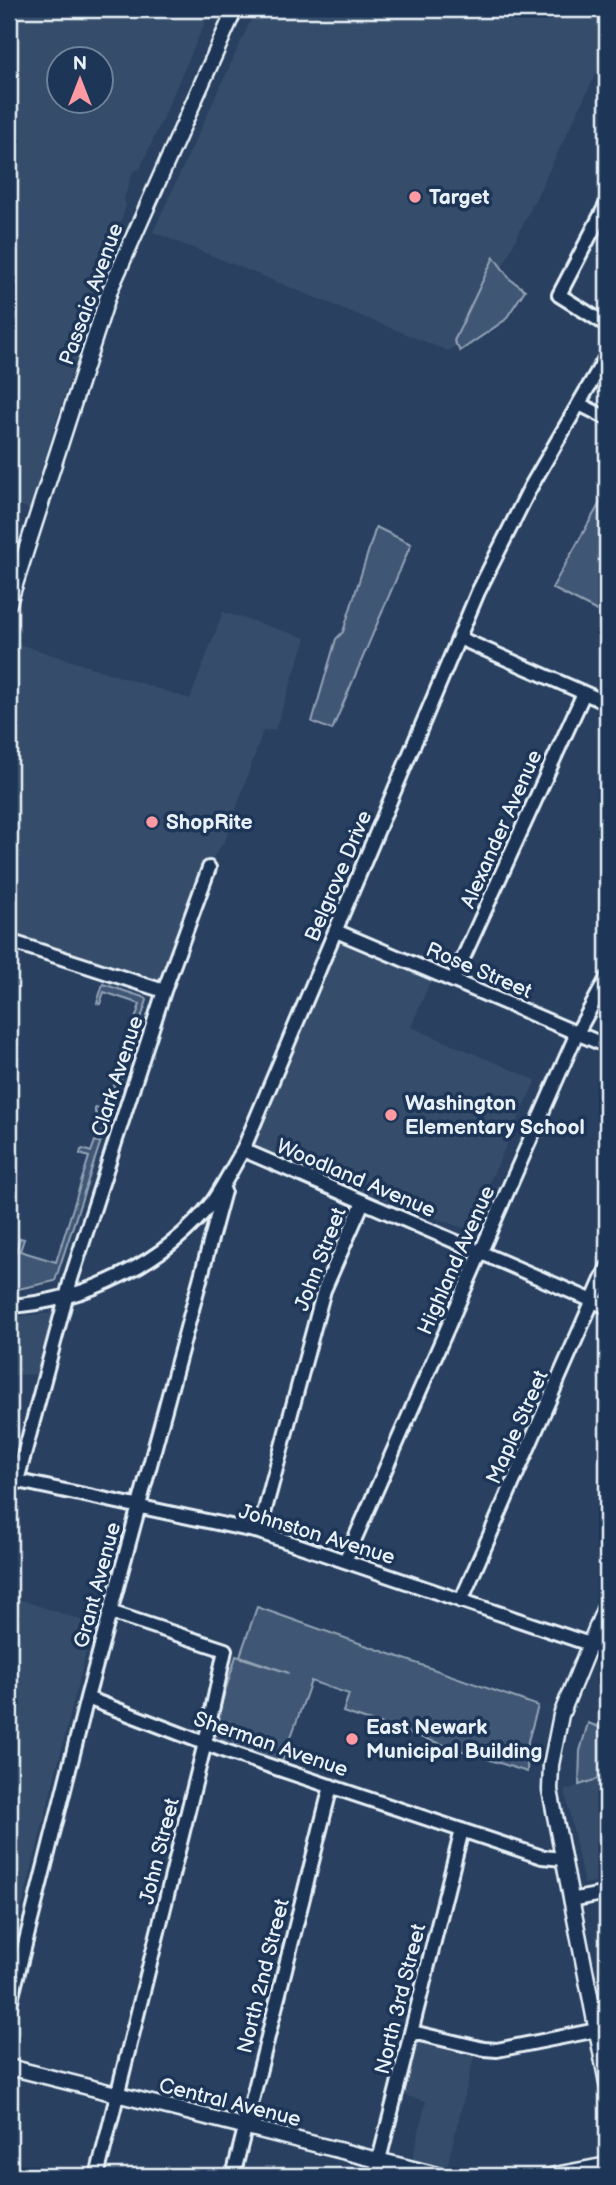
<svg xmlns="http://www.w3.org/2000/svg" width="616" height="2185" font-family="'Balsamiq Sans',sans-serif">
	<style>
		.built { fill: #364d6b; fill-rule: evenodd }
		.green { fill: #415774; stroke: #94a4b6; stroke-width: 2 }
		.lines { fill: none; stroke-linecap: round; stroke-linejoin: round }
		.minor-casing { stroke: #e8f1f8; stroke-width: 18 }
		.major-casing { stroke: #e8f1f8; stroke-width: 19 }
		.minor { stroke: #1d3557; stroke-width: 12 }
		.major { stroke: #1d3557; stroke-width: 14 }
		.poi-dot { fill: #ff9aa2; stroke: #1d3557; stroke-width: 2.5 }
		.labels { text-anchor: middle; stroke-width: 7; stroke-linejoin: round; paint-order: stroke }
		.poi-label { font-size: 21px; font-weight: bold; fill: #e8f1f8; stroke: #1d3557; text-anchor: start }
		.street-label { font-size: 21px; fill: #e8f1f8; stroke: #1d3557 }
	</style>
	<rect width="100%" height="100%" fill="#294061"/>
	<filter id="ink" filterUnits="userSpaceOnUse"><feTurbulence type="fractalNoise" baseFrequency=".0143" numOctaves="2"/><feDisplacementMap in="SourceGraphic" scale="14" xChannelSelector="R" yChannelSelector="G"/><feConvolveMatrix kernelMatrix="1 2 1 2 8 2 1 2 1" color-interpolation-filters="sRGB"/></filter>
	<g filter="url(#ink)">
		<path class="built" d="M9,9H211L140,169L133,171L124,199L126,206L93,304L29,509L9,501ZM60,60H102V102H60Z
			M256,9H607V51L468,338L448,351L153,232Z
			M223,612L306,638L275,730L263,731L225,841L206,867L165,995L9,944V641L190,699Z
			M335,934L433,975L411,1027L536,1080L468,1230L248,1149Z
			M56,1313L49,1374L9,1375V1317Z
			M9,1596L93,1624L9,1959Z
			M607,1778V1880L584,1884L565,1790Z
			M413,2034L476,2049L445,2175L411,2166L426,2101L398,2094Z"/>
		<path class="green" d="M494,257L510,279L525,290L505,320L460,351L454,341Z
			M606,492L607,493V616L552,588Z
			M376,527L411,544L332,730L312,722L336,639L343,632Z
			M103,984L146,998L147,1000L55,1281L9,1291V1272L20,1238L24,1239L20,1251L56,1262L89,1157L80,1154L81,1150L83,1149L91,1152L95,1141L99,1142L103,1127L99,1125L102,1115L95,1113V1107L106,1110L140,1004L104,992L100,1004L97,1003Z
			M257,1607L538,1706L528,1741L527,1772L343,1712L349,1694L311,1681L281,1765L211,1738L236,1656L289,1673L240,1656Z
			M588,1723L607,1730V1776L579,1785L580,1751Z"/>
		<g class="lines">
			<defs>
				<path id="minor" d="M607,203L559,295L607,325
					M579,404L607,418
					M459,638L607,703
					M336,931L607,1046
					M9,941L164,991
					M453,980L584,693
					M243,1150L607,1307
					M9,1306C85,1301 166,1263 213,1201C224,1185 233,1167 243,1150L478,592L530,488L607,355
					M9,1479L259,1532L607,1650
					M17,1481L71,1279L164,991L209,868
					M259,1532L324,1290L363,1202
					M345,1561L577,1033L607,978
					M461,1601L607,1268
					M87,1698L225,1751L542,1857L563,1859
					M571,1900L607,1893
					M9,2008L87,1698L224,1191
					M412,2032L484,2049L497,2050L607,2028
					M97,2176L205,1743L225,1650L110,1612
					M233,2176L331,1786
					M375,2176L462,1830"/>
				<path id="major" d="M9,603L110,290L235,9
					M607,1602L561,1715L551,1765L550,1790L607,2083
					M9,2067L441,2176
					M550,2176L607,2165"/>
			</defs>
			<use href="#minor" class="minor-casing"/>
			<use href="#major" class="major-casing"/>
			<use href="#minor" class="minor"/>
			<use href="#major" class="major"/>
		</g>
	</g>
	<g class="poi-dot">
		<circle cx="415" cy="197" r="7"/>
		<circle cx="152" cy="822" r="7"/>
		<circle cx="391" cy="1115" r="7"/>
		<circle cx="352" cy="1739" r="7"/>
	</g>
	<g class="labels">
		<g class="poi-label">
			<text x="429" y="204">Target</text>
			<text x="166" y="829">ShopRite</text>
			<text x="405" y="1110">Washington<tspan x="405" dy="24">Elementary School</tspan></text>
			<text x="366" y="1734">East Newark<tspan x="366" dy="24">Municipal Building</tspan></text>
		</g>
		<g class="street-label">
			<text transform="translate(91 294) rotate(-70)" y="7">Passaic Avenue</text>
			<text transform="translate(501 829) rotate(-66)" y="7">Alexander Avenue</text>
			<text transform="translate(338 876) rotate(-67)" y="7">Belgrove Drive</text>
			<text transform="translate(479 970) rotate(23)" y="7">Rose Street</text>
			<text transform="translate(117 1076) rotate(-72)" y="7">Clark Avenue</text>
			<text transform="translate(356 1178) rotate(23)" y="7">Woodland Avenue</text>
			<text transform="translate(320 1259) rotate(-69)" y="7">John Street</text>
			<text transform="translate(456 1260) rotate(-66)" y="7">Highland Avenue</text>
			<text transform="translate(517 1427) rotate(-66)" y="7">Maple Street</text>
			<text transform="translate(317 1534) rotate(17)" y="7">Johnston Avenue</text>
			<text transform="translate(97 1585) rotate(-75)" y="7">Grant Avenue</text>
			<text transform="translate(271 1744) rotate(19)" y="7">Sherman Avenue</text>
			<text transform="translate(159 1851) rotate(-76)" y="7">John Street</text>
			<text transform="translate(263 1976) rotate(-76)" y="7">North 2nd Street</text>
			<text transform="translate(400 1999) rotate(-76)" y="7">North 3rd Street</text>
			<text transform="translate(230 2102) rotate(14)" y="7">Central Avenue</text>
		</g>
	</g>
	<rect width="616" height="2185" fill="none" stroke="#1d3557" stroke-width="35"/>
	<rect x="18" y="18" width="581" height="2150" fill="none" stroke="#e8f1f8" stroke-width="2.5" filter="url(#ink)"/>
	<g transform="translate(80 80)"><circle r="33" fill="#1d3557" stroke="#6e8097" stroke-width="2"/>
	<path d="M0-5L12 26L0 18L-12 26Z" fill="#ff9aa2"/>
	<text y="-10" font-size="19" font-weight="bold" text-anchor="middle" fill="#e8f1f8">N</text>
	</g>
</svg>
